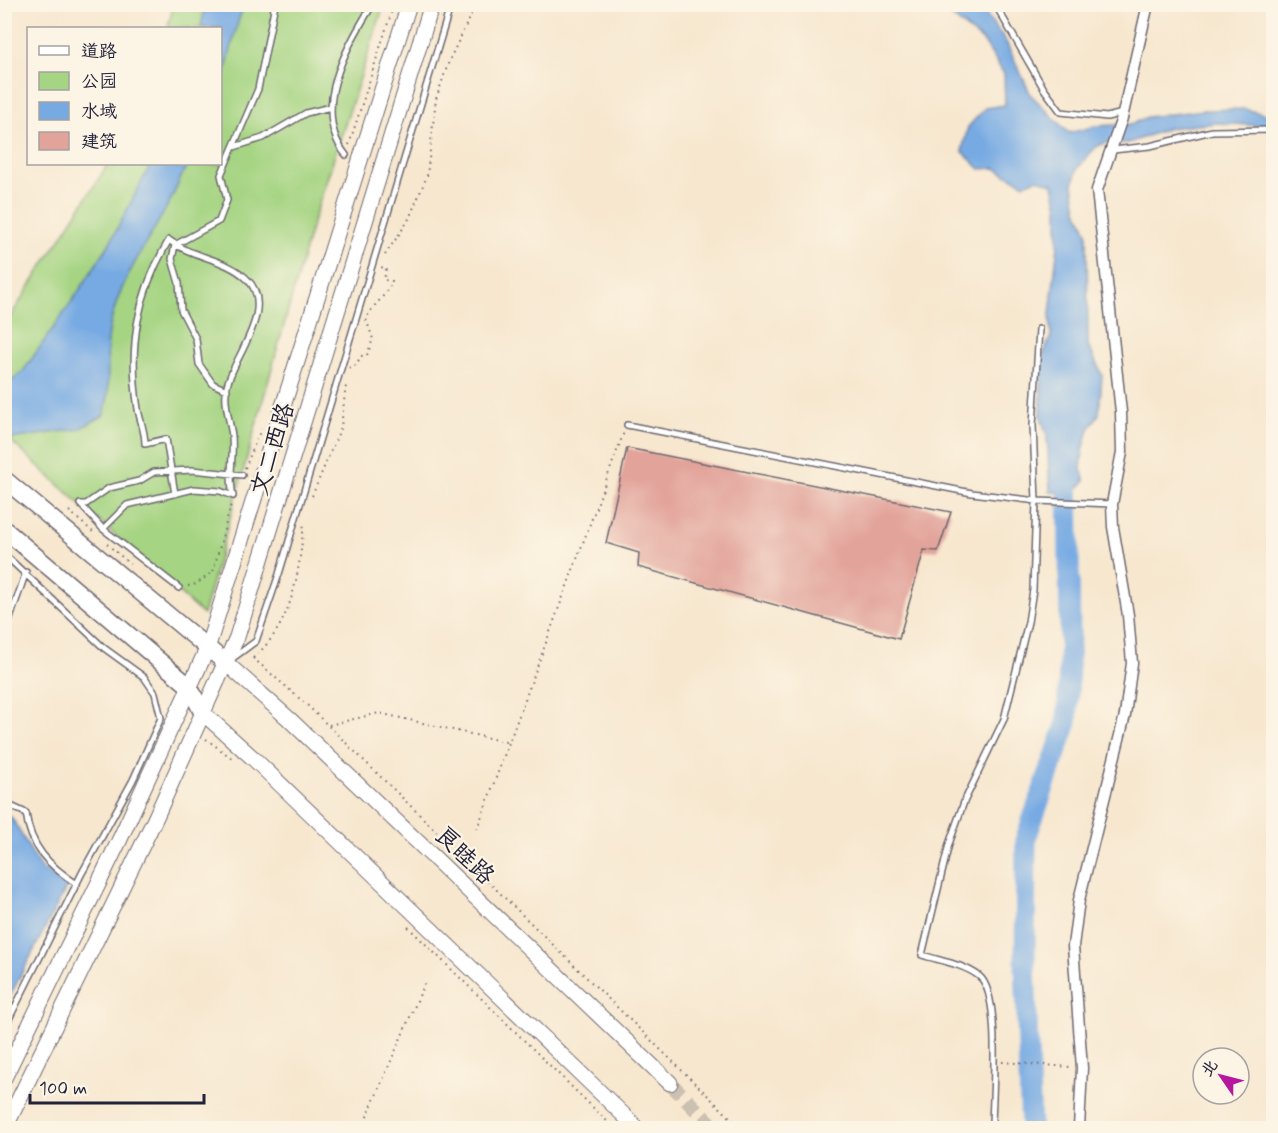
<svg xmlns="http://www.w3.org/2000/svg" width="1278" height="1133" font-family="Mynerve,'LXGW WenKai TC',sans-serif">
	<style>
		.green { fill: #a5d482; stroke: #647b5e; stroke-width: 1.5 }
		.water { fill: #77aae3; stroke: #4c668f; stroke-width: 1.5 }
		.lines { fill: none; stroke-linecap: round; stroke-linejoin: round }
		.river { stroke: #77aae3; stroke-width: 21 }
		.building { fill: #e2a39a }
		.secondary-tunnel { stroke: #ccc0b1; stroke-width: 15; stroke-dasharray: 15 8; stroke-linecap: butt }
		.lane-casing { stroke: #6d676f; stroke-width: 8 }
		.street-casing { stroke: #6d676f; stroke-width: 13 }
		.secondary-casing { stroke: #6d676f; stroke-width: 17 }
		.primary-casing { stroke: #6d676f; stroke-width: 19 }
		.path { stroke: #6d676f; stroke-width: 2; stroke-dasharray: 1.5 4.5; stroke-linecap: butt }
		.lane { stroke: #fff; stroke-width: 5 }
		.street { stroke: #fff; stroke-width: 10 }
		.secondary { stroke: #fff; stroke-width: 15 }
		.primary { stroke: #fff; stroke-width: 16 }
		.labels { text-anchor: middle; stroke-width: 4.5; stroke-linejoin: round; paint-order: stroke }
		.street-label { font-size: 24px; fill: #22223b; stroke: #fcf5e5 }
	</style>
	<rect width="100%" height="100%" fill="#fcf5e5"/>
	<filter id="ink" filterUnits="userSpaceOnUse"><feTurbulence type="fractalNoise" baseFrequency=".0167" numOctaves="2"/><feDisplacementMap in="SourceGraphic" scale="12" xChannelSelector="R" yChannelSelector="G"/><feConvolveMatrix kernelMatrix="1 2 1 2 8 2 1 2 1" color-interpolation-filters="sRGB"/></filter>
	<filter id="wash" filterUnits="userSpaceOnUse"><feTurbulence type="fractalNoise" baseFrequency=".008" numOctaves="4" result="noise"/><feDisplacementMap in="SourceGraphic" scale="24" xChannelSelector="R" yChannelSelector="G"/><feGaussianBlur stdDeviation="1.35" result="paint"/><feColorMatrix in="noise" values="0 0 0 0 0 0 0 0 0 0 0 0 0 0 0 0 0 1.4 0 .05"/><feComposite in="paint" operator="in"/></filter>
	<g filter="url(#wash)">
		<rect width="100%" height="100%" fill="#f7e7cf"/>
		<path class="green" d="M174,5H384L311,228L203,615L5,436V325L108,164H220V28H167Z"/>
		<path class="water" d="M205,5H244C233,32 230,60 221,87L220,28H201Z
			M937,5H979L1005,40L1031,95L1069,133L1096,126L1133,124L1147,117L1204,110L1245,109L1268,115L1273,113V122L1265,126L1217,123L1169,128L1129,143H1105L1096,147L1077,169L1073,184L1077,209L1087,232L1088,345L1102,375L1099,414L1089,429L1083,451L1081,469L1085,481L1074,493L1050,492L1047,436L1041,417V384L1043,356L1051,336L1050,314L1058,244V208L1053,184L1038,179L1024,184L995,168L980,169L962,151L968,127L985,108L1005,105L1004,74L984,42Z
			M151,164H188C180,176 177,189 170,201C147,245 113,288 108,339C105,366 113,390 103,416L79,429L11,439L5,447V387L24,370L77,294L108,246Z
			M5,814L12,818L40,867L67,886L5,1006Z"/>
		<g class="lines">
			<path class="river" d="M1031,1128L1025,964L1026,838L1067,722L1070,637L1068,466"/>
		</g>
		<g id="blocks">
			<path class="building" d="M627,448L951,512L938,551L924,550L899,639L638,567L639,553L606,543Z"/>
		</g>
	</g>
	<g filter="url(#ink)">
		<use href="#blocks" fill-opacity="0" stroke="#6d676f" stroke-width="1.5"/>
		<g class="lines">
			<path class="secondary-tunnel" d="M670,1083L714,1128"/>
			<defs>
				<path id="lane" d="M995,4L1044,89L1061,112L1107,117L1123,113
					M234,147L263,138L306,113L331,107
					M1113,150L1150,146L1212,131L1274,130
					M346,155C310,110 347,45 373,4
					M227,390L213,384L199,364L196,339L181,310L179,283L172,259L175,245L219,221L227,200L221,175L258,89L275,4
					M627,425L972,493L1037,501L1112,504
					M175,494L166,439L145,444C145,431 140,421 138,409C128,346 137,294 169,240C192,258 226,258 247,279C277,308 233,358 227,386C223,401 230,421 232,436C234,458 228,473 233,496
					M103,529L127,505L194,489L220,491L233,496
					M4,554L104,648L144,677L155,693L161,718L133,780L82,873L4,1029
					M179,588L103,529L80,504H86L109,488L139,481L154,472L192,470L242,475
					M4,636L26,572
					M233,658L256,641L279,574L451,4
					M4,803L26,813C30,847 49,866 77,884
					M992,1128C992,1098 1002,994 979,976C963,964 941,961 922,955L949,844L964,802L1004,719L1028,622L1033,590L1036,501L1033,425L1039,329"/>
				<path id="street" d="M1079,1128L1082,1068L1073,946L1079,900L1125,715L1132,663L1128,615L1113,527L1112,504L1122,452L1121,412L1097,190L1122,118L1148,4"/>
				<path id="secondary" d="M226,663L289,719L670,1083
					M202,712L254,759L633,1124
					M4,1078L120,839L207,649L409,4
					M5,1128L155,819L237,637L432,4"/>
				<path id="primary" d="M4,479L226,663
					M4,529L189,686L202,712"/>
			</defs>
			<use href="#lane" class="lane-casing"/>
			<use href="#street" class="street-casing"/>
			<use href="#secondary" class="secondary-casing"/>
			<use href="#primary" class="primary-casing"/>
			<path class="path" d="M349,145L394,4
				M385,255L408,221L427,176L436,99L449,61L476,4
				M349,368L356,365L361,356L367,355L373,339L366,319C373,304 386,297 392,281L384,280L386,268L380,267
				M245,468L261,429
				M312,496L341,427L346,385
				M69,511L94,533
				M107,544L130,564
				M188,586L196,584L213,572L231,504
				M253,658C294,623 299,572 304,522
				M253,658L307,705L741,1128
				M329,725L379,713L510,743
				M206,739L233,759
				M477,829L624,432
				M408,927L614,1128
				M1002,1062L1071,1067
				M362,1128L426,980"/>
			<use href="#lane" class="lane"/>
			<use href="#street" class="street"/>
			<use href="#secondary" class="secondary"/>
			<use href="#primary" class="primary"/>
		</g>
	</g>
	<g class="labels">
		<g class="street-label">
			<text transform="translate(272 449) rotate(-73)" y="8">文二西路</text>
			<text transform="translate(465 855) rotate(44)" y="8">良睦路</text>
		</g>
	</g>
	<rect width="1278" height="1133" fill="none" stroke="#fcf5e5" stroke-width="24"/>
	<rect x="27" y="27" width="195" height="138" fill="#fcf5e5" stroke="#a5a1a1" stroke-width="1.5"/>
	<rect x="39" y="46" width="30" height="9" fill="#ffffff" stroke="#a5a1a1" stroke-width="1.5"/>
	<text x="81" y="57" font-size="18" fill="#22223b">道路</text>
	<rect x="39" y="72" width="30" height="18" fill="#a5d482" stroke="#a5a1a1" stroke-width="1.5"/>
	<text x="81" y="87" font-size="18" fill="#22223b">公园</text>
	<rect x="39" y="102" width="30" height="18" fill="#77aae3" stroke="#a5a1a1" stroke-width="1.5"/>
	<text x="81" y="117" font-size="18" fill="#22223b">水域</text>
	<rect x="39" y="132" width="30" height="18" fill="#e2a39a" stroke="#a5a1a1" stroke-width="1.5"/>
	<text x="81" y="147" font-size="18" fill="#22223b">建筑</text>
	<g transform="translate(1221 1076) rotate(305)"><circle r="28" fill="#fcf5e5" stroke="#a5a1a1" stroke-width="1.5"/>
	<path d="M0-4.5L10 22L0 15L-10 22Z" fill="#b5179e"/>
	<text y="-9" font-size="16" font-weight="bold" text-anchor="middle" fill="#22223b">北</text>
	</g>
	<path d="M30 1094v9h174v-9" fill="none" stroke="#22223b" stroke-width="3"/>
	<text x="39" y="1094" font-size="18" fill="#22223b" stroke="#fcf5e5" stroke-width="4.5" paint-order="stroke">100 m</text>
</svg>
